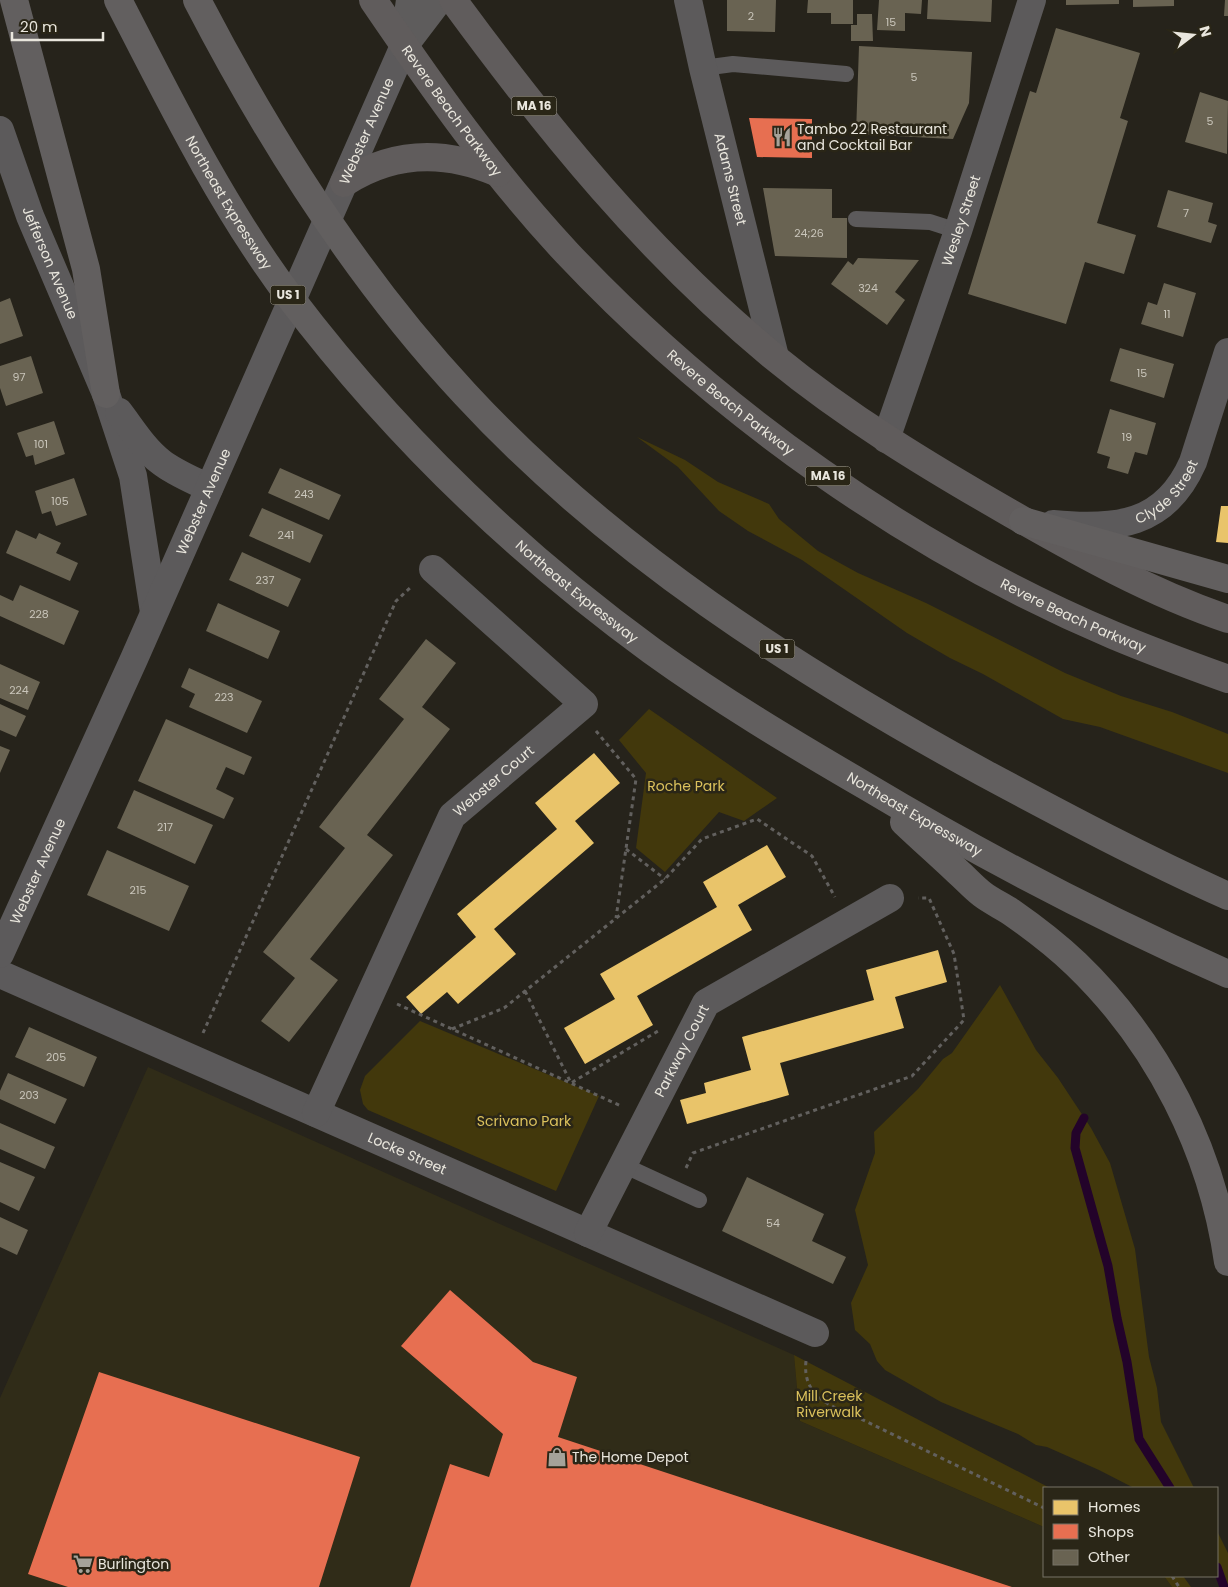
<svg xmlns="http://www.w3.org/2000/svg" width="1228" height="1587" font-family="Poppins,sans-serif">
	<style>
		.built { fill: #302c18 }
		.green { fill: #42380c }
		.homes { fill: #e9c46a }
		.shops { fill: #e76f51 }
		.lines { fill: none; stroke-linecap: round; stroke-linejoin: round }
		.stream { stroke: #23032a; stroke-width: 9 }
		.building { fill: #696352 }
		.path { stroke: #62605e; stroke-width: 3; stroke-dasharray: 4 4; stroke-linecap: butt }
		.service { stroke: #5c5a5b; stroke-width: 16 }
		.minor { stroke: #5c5a5b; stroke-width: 28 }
		.tertiary { stroke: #5c5a5b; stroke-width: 28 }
		.secondary { stroke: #5e5c5c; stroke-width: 28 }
		.trunk { stroke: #605c5c; stroke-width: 28 }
		.motorway { stroke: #625f5f; stroke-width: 28 }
		.labels { text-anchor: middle; stroke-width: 5; stroke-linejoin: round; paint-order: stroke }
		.number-label { font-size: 11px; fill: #c9c5ba }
		.shield { fill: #2a2617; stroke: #b0aca2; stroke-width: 1 }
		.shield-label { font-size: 12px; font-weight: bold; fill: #e9e6dd }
		.street-label { font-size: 14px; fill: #e9e6dd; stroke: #2a2617 }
		.poi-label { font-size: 14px; fill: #e9e6dd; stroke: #2a2617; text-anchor: start }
		.park-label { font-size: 14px; fill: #dbc15c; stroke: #2a2617 }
	</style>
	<rect width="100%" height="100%" fill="#26231b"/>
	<path class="built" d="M148,1067L794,1355L800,1421L1044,1527V1576H1164L1172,1587H0V1398Z"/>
	<path class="green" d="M637,437L685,460L718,482L769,504L779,519L818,551L858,573L926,603L1065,673L1121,696L1172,712L1228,734V773L1100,727L1063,719L983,674L950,658L907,633L802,560L748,531L719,511L678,467Z
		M649,709L777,798L744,821L719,812L665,872L636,848L646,773L619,740Z
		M1000,985L1036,1050L1058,1078L1091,1128L1110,1163L1135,1249L1149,1357L1157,1388L1161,1422L1194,1488H1134L1099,1470L1047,1447L1036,1445L1018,1434L941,1402L885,1370L877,1361L870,1344L855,1330L851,1303L868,1265L855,1210L875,1153L874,1132L918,1089L943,1059L952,1053Z
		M420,1021L599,1096L556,1191L368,1110L363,1104L360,1090L365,1076Z
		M794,1355L1050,1488H1044V1527L800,1421Z
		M1217,1531L1228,1553V1587H1226L1217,1570Z
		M1164,1576H1183L1191,1587H1172Z"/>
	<path class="homes" d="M1221,506H1228V543L1216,542Z
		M594,753L620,783L575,821L594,843L494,929L516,954L458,1004L447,992L421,1014L406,997L476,937L457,914L557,829L535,803Z
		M767,845L786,877L738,905L752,930L637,996L653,1025L585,1064L564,1028L615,999L600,974L717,907L703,882Z
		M938,950L947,982L895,997L904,1028L780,1063L789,1095L687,1124L680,1100L706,1093L704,1083L751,1070L742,1037L874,1000L866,970Z"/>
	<path class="shops" d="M749,118L812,119V158L757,157Z
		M450,1290L533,1362L577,1377L558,1437L1012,1587H410L450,1464L489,1477L503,1434L401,1346Z
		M99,1372L360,1457L319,1587H68L28,1574Z"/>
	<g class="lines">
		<path class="stream" d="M1084,1118L1076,1133L1075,1148L1108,1266L1117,1318L1127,1362L1139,1439L1170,1488
			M1217,1567L1224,1587"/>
	</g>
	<path class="building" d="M727,0H776L775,32L727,31Z
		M808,0H853V24H831V13H807Z
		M879,0H922L921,14L905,13V31L877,30Z
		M928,0H992L991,22L927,19Z
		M1066,0H1119V4L1066,5Z
		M1133,0H1174V6L1133,7Z
		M1225,0H1228V16H1224Z
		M857,14H872L873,41H851V25H857Z
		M1056,28L1140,53L1120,118L1128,121L1097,223L1136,235L1124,274L1085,262L1066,324L968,294L1030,91L1036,93Z
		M859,46L972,52L969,103L953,139L856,134Z
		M1200,92L1228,101L1227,154L1185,142Z
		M763,188L832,189V218H847V258L775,256Z
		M1168,190L1213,203L1208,222L1217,225L1211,243L1157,227Z
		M858,258L919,260L895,292L905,300L887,325L831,284L848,261L853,265Z
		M1164,283L1196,293L1183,337L1141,324L1148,302L1157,305Z
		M10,298L23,336L0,344V302Z
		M1120,348L1174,364L1164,398L1110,381Z
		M31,356L43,393L6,406L0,388V366Z
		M1110,409L1156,423L1147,455L1135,452L1128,474L1107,468L1110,457L1097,453Z
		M54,421L65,454L35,465L33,455L26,457L17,433Z
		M280,468L341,495L329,520L268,493Z
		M74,478L87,515L56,526L51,511L42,514L35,491Z
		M262,508L323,535L310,563L249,536Z
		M16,530L36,539L39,533L61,543L56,553L78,563L70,581L6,553Z
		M242,552L301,579L288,607L229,580Z
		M20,585L79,611L64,645L0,616V595L13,601Z
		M218,603L280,631L268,659L206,631Z
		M426,639L456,663L422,707L450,729L367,835L393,855L310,959L338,980L289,1042L261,1021L295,978L263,952L345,848L319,827L404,719L379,699Z
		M0,664L40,682L28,710L0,698Z
		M189,668L262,701L247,733L189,707L195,694L181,687Z
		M0,704L26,716L16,737L0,730Z
		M166,719L252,757L244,775L226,767L216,789L234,798L224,819L138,781Z
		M0,746L10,750L0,773Z
		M134,790L213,825L195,864L117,828Z
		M107,850L189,886L169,931L87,895Z
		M29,1027L97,1057L84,1087L15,1057Z
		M8,1073L67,1099L55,1124L0,1099V1091Z
		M0,1123L55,1147L45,1169L0,1149Z
		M0,1162L35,1177L19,1211L0,1202Z
		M747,1177L824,1214L812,1241L846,1257L833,1284L722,1231Z
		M0,1217L28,1230L17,1255L0,1247Z"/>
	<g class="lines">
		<path class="path" d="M596,731L636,779L616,918
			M626,849L665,879
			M525,991L571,1083L658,1031
			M397,1004L621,1106
			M452,1029L504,1008L665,879L702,839L757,819L812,856L835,897
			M203,1033L396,601L411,587
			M686,1168L693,1153L912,1076L964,1020L954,954L929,898H918
			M806,1361C802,1396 830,1406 857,1417L1044,1508
			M1172,1576L1179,1587"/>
		<path class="service" d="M703,68L733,64L846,74
			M856,219L930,222L958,231
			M623,1165L699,1200"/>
		<g class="minor">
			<path id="s1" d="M688,0L703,68L775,357"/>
			<path id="s2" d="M886,439L958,231L1032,0"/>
			<path id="s3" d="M1053,524C1115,530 1165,526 1193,462L1228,352"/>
			<path id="s4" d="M0,974L815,1333"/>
			<path id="s5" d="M316,1113L452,816L584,704L433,569"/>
			<path id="s6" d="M588,1233L706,1003L890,898"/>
		</g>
		<g class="tertiary">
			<path id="s7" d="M0,130L30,216L106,394L133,476L154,612"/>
			<path d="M119,412C132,429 144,449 161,462C175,473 193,480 209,488"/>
			<path id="s8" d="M0,954L134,659L404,46"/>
		</g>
		<path class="secondary" d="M404,44L410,0
			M404,46L439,0"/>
		<g class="trunk">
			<path id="s9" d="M373,0C433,88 494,175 567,253C718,413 910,549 1113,635C1151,651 1189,665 1228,679"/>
			<path d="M453,0C549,131 648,253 774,357C847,417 928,466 1010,513C1080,553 1151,593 1228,619"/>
			<path d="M344,183C393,151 445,150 498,173"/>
		</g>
		<g class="motorway">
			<path d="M14,0L86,269L106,394"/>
			<path id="s10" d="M118,0C170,101 221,205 289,296C391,431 515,551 652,651C720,700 792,743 864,785C981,855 1103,919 1228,974"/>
			<path d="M197,0C270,141 356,277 465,394C611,552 796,670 984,773C1064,816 1145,859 1228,896"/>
			<path d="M1023,521L1228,579"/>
			<path d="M904,822C922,839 940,855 957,871C966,879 973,887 982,894C991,901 1002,906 1011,912C1034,928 1056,945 1076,964C1158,1043 1212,1150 1228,1262"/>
		</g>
	</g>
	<defs>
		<symbol id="restaurant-bare" viewBox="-9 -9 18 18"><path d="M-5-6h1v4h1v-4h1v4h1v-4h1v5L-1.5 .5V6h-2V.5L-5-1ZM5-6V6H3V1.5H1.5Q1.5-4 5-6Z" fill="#a5a299" stroke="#2a2617" stroke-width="2.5" paint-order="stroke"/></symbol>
		<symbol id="shop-bare" viewBox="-9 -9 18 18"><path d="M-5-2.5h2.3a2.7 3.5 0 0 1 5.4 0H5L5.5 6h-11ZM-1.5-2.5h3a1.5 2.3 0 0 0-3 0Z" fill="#a5a299" stroke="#2a2617" stroke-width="2.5" paint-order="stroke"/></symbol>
		<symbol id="supermarket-bare" viewBox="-9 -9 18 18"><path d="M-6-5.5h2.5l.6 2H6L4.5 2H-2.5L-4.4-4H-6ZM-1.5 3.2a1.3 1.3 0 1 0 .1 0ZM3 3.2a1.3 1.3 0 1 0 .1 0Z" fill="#a5a299" stroke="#2a2617" stroke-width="2.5" paint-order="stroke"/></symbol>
	</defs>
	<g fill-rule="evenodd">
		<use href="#restaurant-bare" x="768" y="123" width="28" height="28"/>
		<use href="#shop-bare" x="543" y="1443" width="28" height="28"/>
		<use href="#supermarket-bare" x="69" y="1550" width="28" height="28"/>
	</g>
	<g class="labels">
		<g class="number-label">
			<text x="751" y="20">2</text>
			<text x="891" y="26">15</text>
			<text x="914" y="81">5</text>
			<text x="1210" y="125">5</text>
			<text x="1186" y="217">7</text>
			<text x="809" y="237">24;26</text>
			<text x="868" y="292">324</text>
			<text x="1167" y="318">11</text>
			<text x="1142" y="377">15</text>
			<text x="19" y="381">97</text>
			<text x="1127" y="441">19</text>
			<text x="41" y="448">101</text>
			<text x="304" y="498">243</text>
			<text x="60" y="505">105</text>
			<text x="286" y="539">241</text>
			<text x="265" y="584">237</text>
			<text x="39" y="618">228</text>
			<text x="19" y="694">224</text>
			<text x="224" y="701">223</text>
			<text x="165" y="831">217</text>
			<text x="138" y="894">215</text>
			<text x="56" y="1061">205</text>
			<text x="29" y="1099">203</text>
			<text x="773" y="1227">54</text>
		</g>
		<g class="shield">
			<rect x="511.5" y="96.5" width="45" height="19" rx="4"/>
			<rect x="270.5" y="285.5" width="35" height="19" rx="4"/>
			<rect x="805.5" y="466.5" width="45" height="19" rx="4"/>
			<rect x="759.5" y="639.5" width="35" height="19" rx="4"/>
		</g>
		<g class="shield-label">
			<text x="534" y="110">MA 16</text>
			<text x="288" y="299">US 1</text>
			<text x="828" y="480">MA 16</text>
			<text x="777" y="653">US 1</text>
		</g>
		<g class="street-label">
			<text dy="5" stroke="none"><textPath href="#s9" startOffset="136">Revere Beach Parkway</textPath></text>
			<text dy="5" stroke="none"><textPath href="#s8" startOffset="901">Webster Avenue</textPath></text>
			<text dy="5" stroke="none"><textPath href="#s1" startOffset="184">Adams Street</textPath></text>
			<text dy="5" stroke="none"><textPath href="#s10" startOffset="231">Northeast Expressway</textPath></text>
			<text dy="5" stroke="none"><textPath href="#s2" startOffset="231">Wesley Street</textPath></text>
			<text dy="5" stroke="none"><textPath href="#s7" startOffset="142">Jefferson Avenue</textPath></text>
			<text dy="5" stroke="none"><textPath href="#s9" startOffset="541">Revere Beach Parkway</textPath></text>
			<text dy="5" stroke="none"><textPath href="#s3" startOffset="126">Clyde Street</textPath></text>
			<text dy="5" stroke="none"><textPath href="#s8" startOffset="496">Webster Avenue</textPath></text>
			<text dy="5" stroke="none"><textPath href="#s10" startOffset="756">Northeast Expressway</textPath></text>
			<text dy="5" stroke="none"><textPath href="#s9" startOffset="946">Revere Beach Parkway</textPath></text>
			<text dy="5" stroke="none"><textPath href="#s5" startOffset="381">Webster Court</textPath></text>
			<text dy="5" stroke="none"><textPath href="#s10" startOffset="1161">Northeast Expressway</textPath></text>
			<text dy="5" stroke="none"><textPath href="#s8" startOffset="91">Webster Avenue</textPath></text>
			<text dy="5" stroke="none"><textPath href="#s6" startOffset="205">Parkway Court</textPath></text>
			<text dy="5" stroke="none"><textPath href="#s4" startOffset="445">Locke Street</textPath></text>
		</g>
		<g class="poi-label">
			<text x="797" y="134">Tambo 22 Restaurant<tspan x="797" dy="16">and Cocktail Bar</tspan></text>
			<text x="572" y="1462">The Home Depot</text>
			<text x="98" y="1569">Burlington</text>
		</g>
		<g class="park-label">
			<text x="686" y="791">Roche Park</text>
			<text x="524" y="1126">Scrivano Park</text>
			<text x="829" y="1401">Mill Creek<tspan x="829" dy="16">Riverwalk</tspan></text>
		</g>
	</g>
	<rect x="1043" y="1487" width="175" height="90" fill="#2a2617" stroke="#767366"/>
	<rect x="1053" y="1500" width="25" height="15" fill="#e9c46a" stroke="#767366"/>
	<text x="1088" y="1512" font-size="15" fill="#e9e6dd">Homes</text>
	<rect x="1053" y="1524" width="25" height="15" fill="#e76f51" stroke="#767366"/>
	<text x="1088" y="1537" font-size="15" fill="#e9e6dd">Shops</text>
	<rect x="1053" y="1550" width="25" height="15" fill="#696352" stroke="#767366"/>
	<text x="1088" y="1562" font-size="15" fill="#e9e6dd">Other</text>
	<g transform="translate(1193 35) rotate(74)" stroke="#2a2617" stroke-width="4" paint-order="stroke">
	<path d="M0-4L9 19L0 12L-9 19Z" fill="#e9e6dd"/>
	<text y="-8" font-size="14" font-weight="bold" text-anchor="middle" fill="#e9e6dd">N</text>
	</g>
	<path d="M12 32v8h91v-8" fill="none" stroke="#e9e6dd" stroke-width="2.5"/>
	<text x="20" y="32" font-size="15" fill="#e9e6dd" stroke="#2a2617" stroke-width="4" paint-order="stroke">20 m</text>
</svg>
